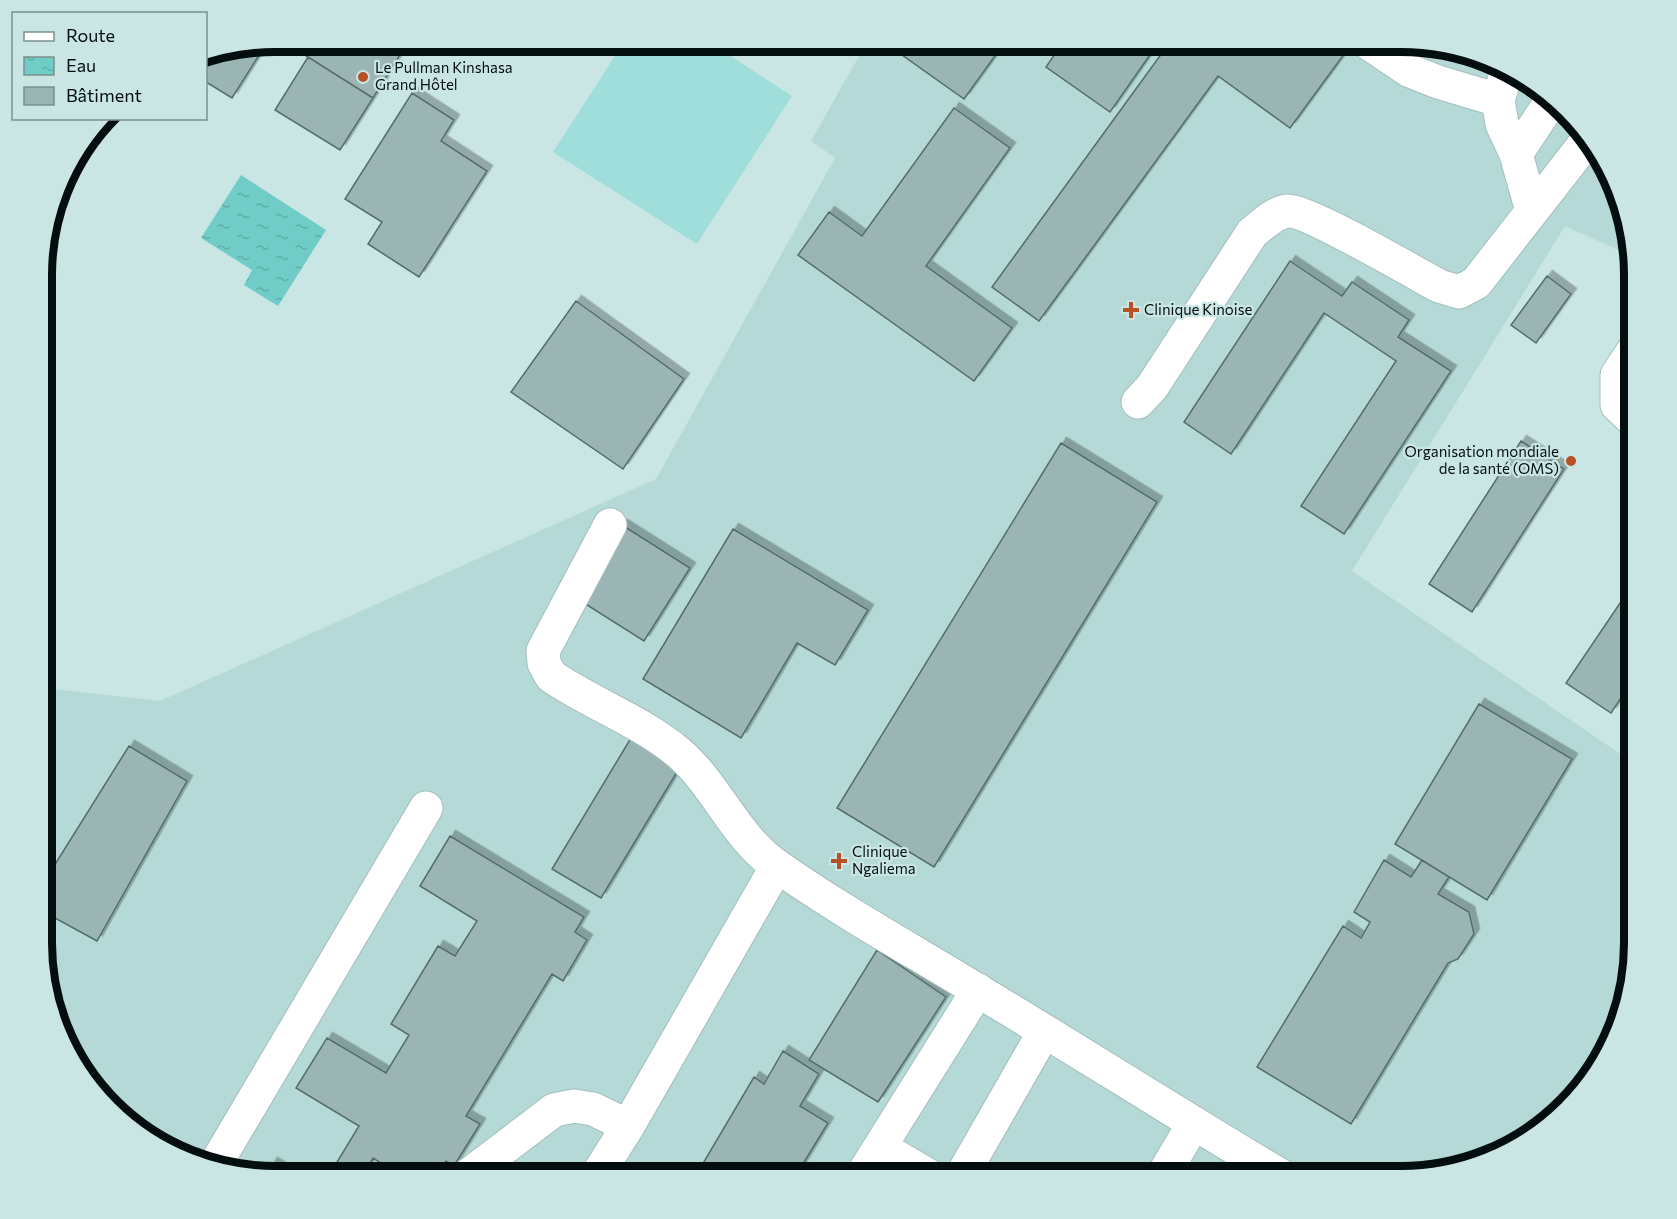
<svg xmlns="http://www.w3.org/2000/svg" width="1677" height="1219" font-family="Commissioner,sans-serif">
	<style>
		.built { fill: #b4d9d7 }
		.garden { fill: #9fdedb }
		.water { fill: url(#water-ripples) }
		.building { fill: #9ab5b3; stroke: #546d6b; stroke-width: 1.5; filter: url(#shadow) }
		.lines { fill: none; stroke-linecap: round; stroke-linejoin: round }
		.minor-casing { stroke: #a3bebd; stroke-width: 35 }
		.minor { stroke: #fff; stroke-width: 33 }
		.poi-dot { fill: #b75126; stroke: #cae6e4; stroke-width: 2 }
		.labels { text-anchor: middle; stroke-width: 4.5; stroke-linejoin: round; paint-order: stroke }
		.poi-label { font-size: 15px; fill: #050e0e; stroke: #cae6e4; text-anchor: start }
		.rim { fill: none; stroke: #050e0e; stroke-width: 8 }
	</style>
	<defs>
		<pattern id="water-ripples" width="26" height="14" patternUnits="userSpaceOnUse" patternTransform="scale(1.5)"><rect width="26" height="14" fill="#6fccc7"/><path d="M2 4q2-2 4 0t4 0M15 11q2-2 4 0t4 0" fill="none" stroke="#5faeaa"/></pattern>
		<filter id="shadow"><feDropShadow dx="5.5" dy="-5.5" stdDeviation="0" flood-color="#0004"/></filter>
	</defs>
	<rect width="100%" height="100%" fill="#cae6e4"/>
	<path class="built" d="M867,42H1417L1491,60L1544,90L1611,172L1634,257L1565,226L1352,571L1635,764V959L1623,1019L1587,1086L1505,1153L1402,1177H260L200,1165L133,1129L73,1060L44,974V688L160,701L656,479L835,158L811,141Z"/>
	<path class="garden" d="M624,42H709L792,96L697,244L553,152Z"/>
	<path class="water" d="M241,175L326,230L278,306L244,285L252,270L201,238Z"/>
	<path class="building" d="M284,42H408L373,98Z
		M890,42H1005L964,99L888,45Z
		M1063,42H1159L1110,112L1046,67Z
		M1170,42H1353L1290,128L1218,76L1039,321L992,287Z
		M266,44L232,98L206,82V56Z
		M308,57L373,98L340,150L275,110Z
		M412,93L454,120L441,141L487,171L419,277L368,244L382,222L345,199Z
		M954,108L1010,148L926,266L1012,328L974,381L798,255L829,212L862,236Z
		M1290,261L1342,296L1352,282L1409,320L1398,337L1451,371L1344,534L1301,506L1396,361L1324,313L1231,454L1184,422Z
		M1547,276L1571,294L1536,343L1511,325Z
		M576,301L684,379L623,469L511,392Z
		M1521,441L1564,469L1472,612L1429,584Z
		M1061,443L1157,502L934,867L837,808Z
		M622,525L690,568L644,641L576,598Z
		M733,529L868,610L835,665L797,643L741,738L643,679Z
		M1635,581V677L1611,713L1566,683Z
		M1479,704L1572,759L1487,900L1395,844Z
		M631,738L680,767L601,898L552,869Z
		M129,746L187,781L97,941L44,912V882Z
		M450,836L584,917L575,932L587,940L563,981L552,974L466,1116L480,1124L454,1166L446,1161L437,1177H403L373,1158L362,1177H328L359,1126L296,1088L327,1038L386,1073L409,1035L391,1024L438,946L455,956L477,921L420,886Z
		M1384,860L1411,877L1422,860L1449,877L1438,894L1469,912L1474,934L1458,959L1448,963L1351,1124L1257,1067L1343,926L1361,938L1370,922L1354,912Z
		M877,950L946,997L878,1102L809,1060Z
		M783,1051L819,1074L800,1106L828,1123L795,1177H695L754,1077L764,1084Z
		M272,1163L295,1177H264Z"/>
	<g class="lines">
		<defs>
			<path id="minor" d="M1367,42L1410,71L1438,82L1498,100
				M1508,69L1498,100L1502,124L1516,154
				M1532,211L1516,154L1552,100
				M1635,348L1617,375V405L1635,422
				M1138,402L1152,387L1252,233C1262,225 1275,212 1288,211C1307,210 1415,273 1439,286L1459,292L1476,283L1586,142
				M610,525L543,651L544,663L551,676C592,704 641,721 679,753C717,786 735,837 777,866C841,911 910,949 977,990C1079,1051 1180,1116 1283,1177
				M880,1147L931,1177
				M214,1167L426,808
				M466,1177L554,1110L574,1106L593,1109L628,1126
				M596,1177L628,1126L777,866
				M861,1177L978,990
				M961,1177L1044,1032
				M1162,1177L1194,1123"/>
		</defs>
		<use href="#minor" class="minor-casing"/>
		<use href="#minor" class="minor"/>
	</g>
	<g class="poi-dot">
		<circle cx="363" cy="77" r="6"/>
		<path d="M1128 301h6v6h6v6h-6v6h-6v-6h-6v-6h6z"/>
		<circle cx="1571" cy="461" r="6"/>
		<path d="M836 852h6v6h6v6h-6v6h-6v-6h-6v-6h6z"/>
	</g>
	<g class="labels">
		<g class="poi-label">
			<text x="375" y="73">Le Pullman Kinshasa<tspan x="375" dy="17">Grand Hôtel</tspan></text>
			<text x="1144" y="315">Clinique Kinoise</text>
			<text x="1559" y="457" text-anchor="end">Organisation mondiale<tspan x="1559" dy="17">de la santé (OMS)</tspan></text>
			<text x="852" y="857">Clinique<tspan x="852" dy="17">Ngaliema</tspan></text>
		</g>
	</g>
	<path d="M0 0H1677V1219H0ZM275 52H1401A223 223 0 0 1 1624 275V943A223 223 0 0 1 1401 1166H275A223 223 0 0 1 52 943V275A223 223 0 0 1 275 52Z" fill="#cae6e4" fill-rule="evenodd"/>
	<path class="rim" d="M275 52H1401A223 223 0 0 1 1624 275V943A223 223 0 0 1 1401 1166H275A223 223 0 0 1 52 943V275A223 223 0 0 1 275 52Z"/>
	<rect x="12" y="12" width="195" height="108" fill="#cae6e4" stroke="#7b908e" stroke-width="1.5"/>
	<rect x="24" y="32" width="30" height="9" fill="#ffffff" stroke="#7b908e" stroke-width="1.5"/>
	<text x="66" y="42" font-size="18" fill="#050e0e">Route</text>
	<rect x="24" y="57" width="30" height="18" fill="url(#water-ripples)" stroke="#7b908e" stroke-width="1.5"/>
	<text x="66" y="72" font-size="18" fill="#050e0e">Eau</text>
	<rect x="24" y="87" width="30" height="18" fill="#9ab5b3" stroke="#7b908e" stroke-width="1.5"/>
	<text x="66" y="102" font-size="18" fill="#050e0e">Bâtiment</text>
</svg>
